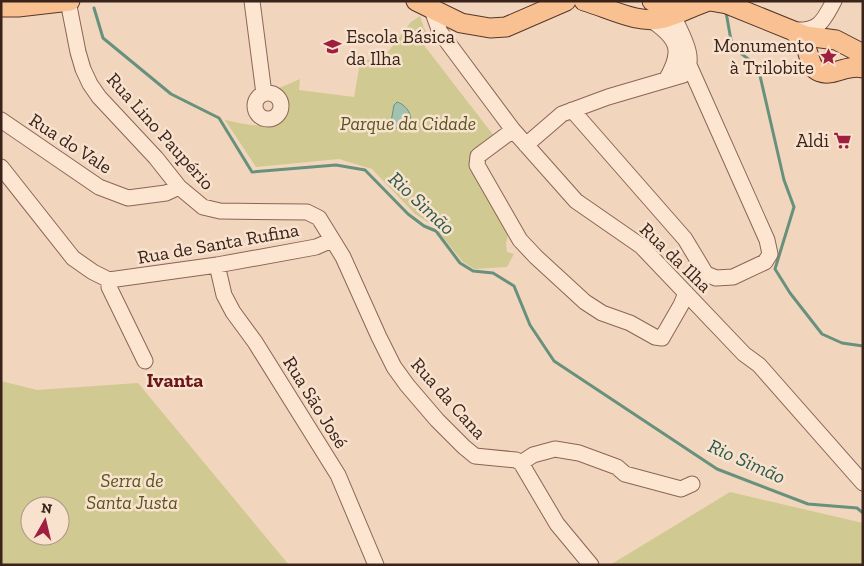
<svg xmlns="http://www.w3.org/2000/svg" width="864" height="566" font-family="'Zilla Slab',serif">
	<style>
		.green { fill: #d0c991; fill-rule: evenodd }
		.water { fill: #a1c2b1; stroke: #68917d }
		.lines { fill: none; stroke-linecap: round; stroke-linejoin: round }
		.stream { stroke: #68917d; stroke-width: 3 }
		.minor-casing { stroke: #8b6555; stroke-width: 17 }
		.major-casing { stroke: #58352a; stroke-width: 21 }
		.minor { stroke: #fce5d1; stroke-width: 15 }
		.major { stroke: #f9c191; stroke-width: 19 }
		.labels { text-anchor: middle; stroke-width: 5; stroke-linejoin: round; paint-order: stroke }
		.poi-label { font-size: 19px; fill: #39231b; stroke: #f8e2ce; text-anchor: end }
		.park-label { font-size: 19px; font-style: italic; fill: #565720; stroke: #f8e2ce }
		.street-label { font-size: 19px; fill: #39231b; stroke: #f8e2ce }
		.water-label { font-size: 20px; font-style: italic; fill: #295a4c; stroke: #f8e2ce }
		.neighbourhood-label { font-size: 20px; font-weight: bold; fill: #691718; stroke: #f8e2ce }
	</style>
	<rect width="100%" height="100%" fill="#f1d6bd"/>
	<path class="green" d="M420,16L424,28L428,34L420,40L494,136L471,155L509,229L506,244L507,252L514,254L507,267L474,269L463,262L434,226L415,214L372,169L339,159L256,167L225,120C242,123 283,136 287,109C289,101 284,95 277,89L300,79L299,90L354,97L360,63L388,52L411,22Z
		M821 56a6 6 0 1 1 12 0a6 6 0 1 1-12 0Z
		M1,381L37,390L138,383L289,565H1ZM30,506H60V536H30Z
		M730,492L863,523V565H610Z"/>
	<path class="water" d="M397,102C409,106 416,120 405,129L396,128L391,122L394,105Z"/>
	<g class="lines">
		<path class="stream" d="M94,8L103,38L171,94L219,118L252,172L336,165L365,170L408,214L424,226L436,231L460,263L473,271L493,273L514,286L530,325L554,361L717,469L808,504L857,508L863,513
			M726,12L732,46L758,67L784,180L794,207L775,269L790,293L822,334L842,343L863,346"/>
		<defs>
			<path id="minor" d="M68,1L78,52L83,69L90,84L99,97L156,158L179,187L203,207L220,211L307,212L319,218L343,257L379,337L394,367L407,385L437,420L464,447L475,456L516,460L521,463L557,524L591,565
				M252,1L264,94
				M432,10L440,32L513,130L576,201L641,246L744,354L759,365L863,483
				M651,20C679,39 683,51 666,80
				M795,30C820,31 823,21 834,1
				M255 106a13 13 0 1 1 26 0a13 13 0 1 1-26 0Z
				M572,110L685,239L706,274L716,278L733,277L765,262L770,254L767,240L689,65
				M1,120L99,187L128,198L166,193L179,187
				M513,130L478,156L477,165L520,240L536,257L585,302L602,313L630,323L655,337L662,338L681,305L686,293
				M526,145L562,114L608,97L683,75C699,60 680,32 673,15
				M1,167L73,258L93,272L109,280L217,265L316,247L332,240
				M217,265L224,295L233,312L255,342L338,475L376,565
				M109,280V287L145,361
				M521,463L533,455L555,449L579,453L617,467L625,474L681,489L692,484"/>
			<path id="major" d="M416,1L461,23L490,28L506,27L566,1
				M584,1C609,8 638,25 664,18C680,14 693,6 709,1
				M652,1H696
				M710,1L727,4L806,36L836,40L863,54
				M1,7H18L70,1
				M793,31C813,44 805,67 820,72C833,77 846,64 863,68"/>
		</defs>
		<use href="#minor" class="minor-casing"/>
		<use href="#major" class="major-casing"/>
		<use href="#minor" class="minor"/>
		<use href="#major" class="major"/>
	</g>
	<defs>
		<symbol id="school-bare" viewBox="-9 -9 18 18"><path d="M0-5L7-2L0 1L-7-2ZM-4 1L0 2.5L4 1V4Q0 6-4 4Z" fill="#9f203e" stroke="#f8e2ce" stroke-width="2.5" paint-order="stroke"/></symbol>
		<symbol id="sight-bare" viewBox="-9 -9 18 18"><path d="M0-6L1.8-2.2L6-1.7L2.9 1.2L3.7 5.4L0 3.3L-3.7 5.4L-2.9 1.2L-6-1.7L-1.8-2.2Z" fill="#9f203e" stroke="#f8e2ce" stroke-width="2.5" paint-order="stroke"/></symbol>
		<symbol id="supermarket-bare" viewBox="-9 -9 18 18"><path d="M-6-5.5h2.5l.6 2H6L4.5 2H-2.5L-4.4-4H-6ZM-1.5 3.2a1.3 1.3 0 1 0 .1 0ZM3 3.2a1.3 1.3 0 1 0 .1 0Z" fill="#9f203e" stroke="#f8e2ce" stroke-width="2.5" paint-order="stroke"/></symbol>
	</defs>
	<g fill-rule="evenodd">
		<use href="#school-bare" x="320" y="34" width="25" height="25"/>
		<use href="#sight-bare" x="816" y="44" width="25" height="25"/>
		<use href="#supermarket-bare" x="830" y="128" width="25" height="25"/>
	</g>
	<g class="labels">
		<g class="poi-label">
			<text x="346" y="43" text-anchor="start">Escola Básica<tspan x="346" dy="22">da Ilha</tspan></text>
			<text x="814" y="52">Monumento<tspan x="814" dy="22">à Trilobite</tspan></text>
			<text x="829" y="147">Aldi</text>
		</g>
		<g class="park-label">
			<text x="408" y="130">Parque da Cidade</text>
			<text x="132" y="487">Serra de<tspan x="132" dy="22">Santa Justa</tspan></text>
		</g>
		<g class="street-label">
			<text transform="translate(161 131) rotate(48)" y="7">Rua Lino Paupério</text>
			<text transform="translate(71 143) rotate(33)" y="7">Rua do Vale</text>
			<text transform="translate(218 243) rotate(-10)" y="7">Rua de Santa Rufina</text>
			<text transform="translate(676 257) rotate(44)" y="7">Rua da Ilha</text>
			<text transform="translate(449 398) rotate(48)" y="7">Rua da Cana</text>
			<text transform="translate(316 402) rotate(58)" y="7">Rua São José</text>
		</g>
		<g class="water-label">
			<text transform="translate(422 203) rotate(43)" y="7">Rio Simão</text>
			<text transform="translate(747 461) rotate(24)" y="7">Rio Simão</text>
		</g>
		<g class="neighbourhood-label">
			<text x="175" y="387">Ivanta</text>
		</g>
	</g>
	<rect width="864" height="566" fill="none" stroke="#39231b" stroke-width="5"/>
	<g transform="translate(45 521) rotate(8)"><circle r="24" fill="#f8e2ce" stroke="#ac9686"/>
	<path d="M0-4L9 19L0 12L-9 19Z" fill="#9f203e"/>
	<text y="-8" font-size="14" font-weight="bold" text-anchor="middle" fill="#39231b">N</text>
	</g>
</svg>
